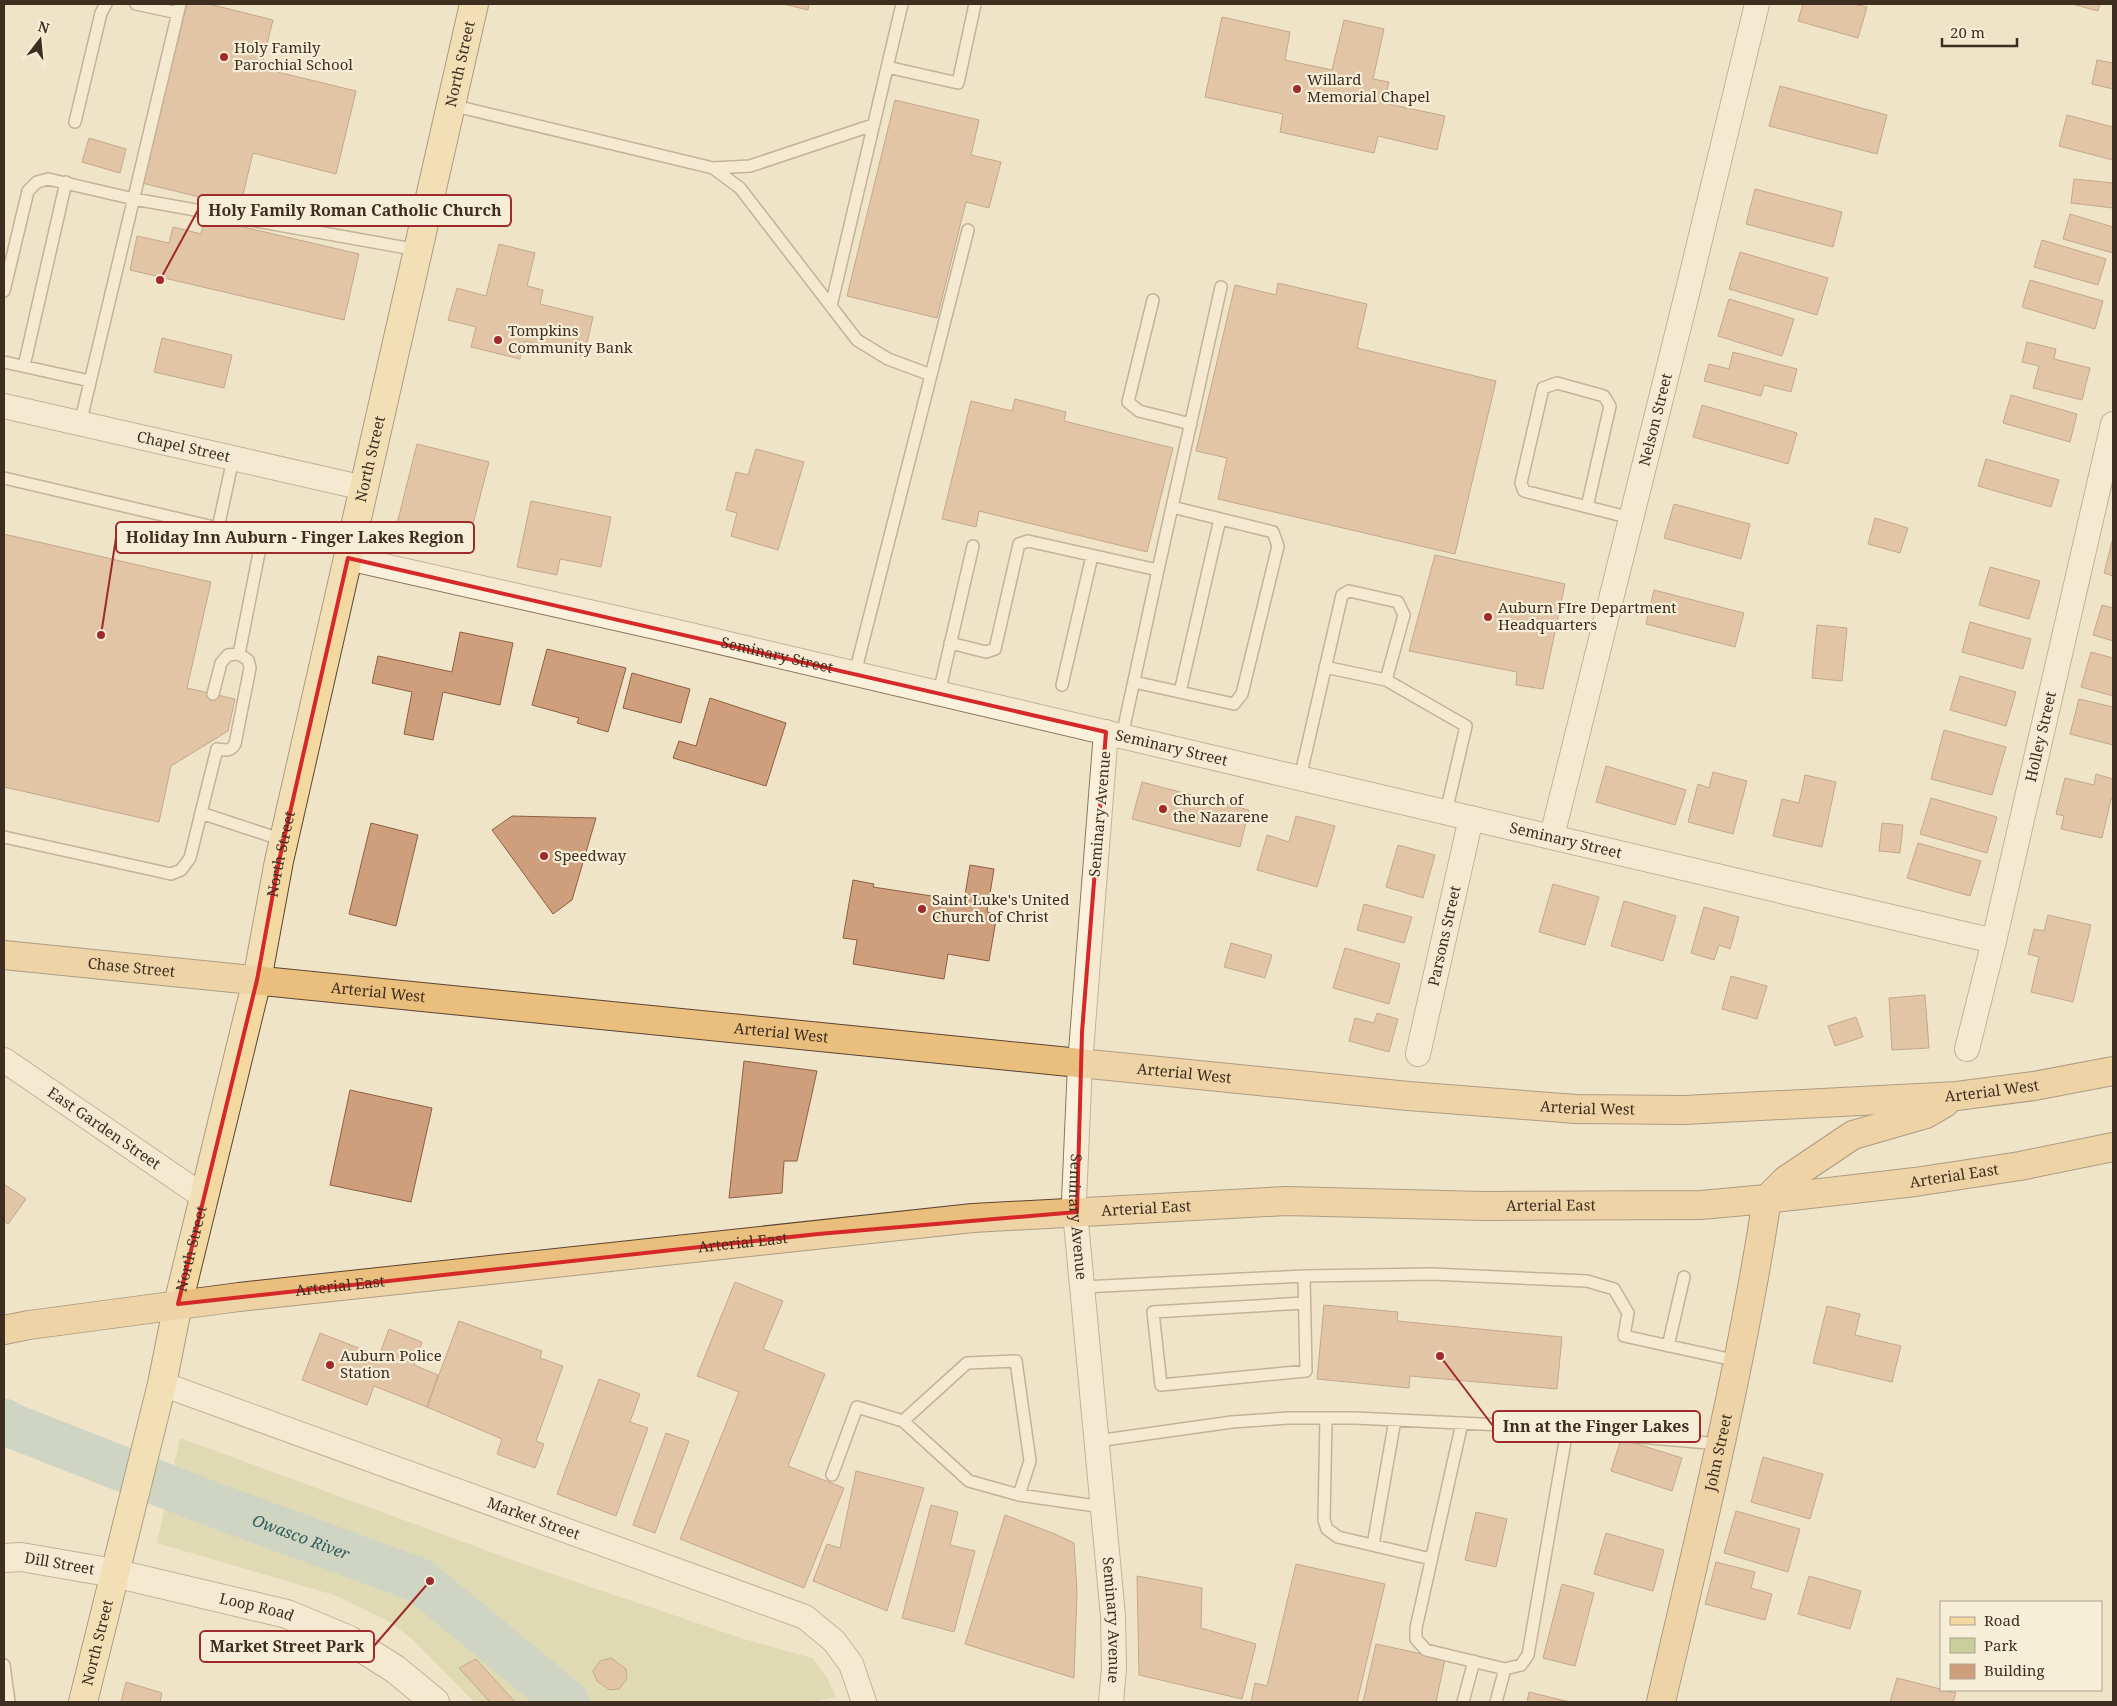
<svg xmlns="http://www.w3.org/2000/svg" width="2117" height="1706" font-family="'Noto Serif',serif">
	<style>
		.green { fill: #c9cf9b }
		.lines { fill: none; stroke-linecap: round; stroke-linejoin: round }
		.river { stroke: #a9c4bc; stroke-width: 45 }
		.building { fill: #cf9f7d; stroke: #8d5f41 }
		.service-casing { stroke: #8d765c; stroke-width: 14 }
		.minor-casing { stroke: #8d765c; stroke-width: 26 }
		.tertiary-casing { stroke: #8d765c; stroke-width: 30 }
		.primary-casing { stroke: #5b4430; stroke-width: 30 }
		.trunk-casing { stroke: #5b4430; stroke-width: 30 }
		.service { stroke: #faf1dc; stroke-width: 11 }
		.minor { stroke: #faf1dc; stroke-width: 24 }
		.tertiary { stroke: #faf1dc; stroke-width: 28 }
		.primary { stroke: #f3d9a0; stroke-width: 28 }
		.trunk { stroke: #eabe7c; stroke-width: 28 }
		.marked { fill: none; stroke: #d62828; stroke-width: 4; stroke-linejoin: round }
		.poi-dot { fill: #9e2a2b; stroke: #f7eed8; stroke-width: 2 }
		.labels { text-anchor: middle; stroke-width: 4.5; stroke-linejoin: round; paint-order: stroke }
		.poi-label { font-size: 15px; fill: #3d2e20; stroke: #f7eed8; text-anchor: start }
		.street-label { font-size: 15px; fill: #3d2e20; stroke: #f7eed8 }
		.water-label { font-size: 16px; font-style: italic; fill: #2f5d5a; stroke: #f7eed8 }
		.leader { fill: none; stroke: #9e2a2b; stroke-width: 2 }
		.callout-dot { fill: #9e2a2b; stroke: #f7eed8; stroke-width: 2 }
		.callout { fill: #f7eed8; stroke: #9e2a2b; stroke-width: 2 }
		.callout-label { font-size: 16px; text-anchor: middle; font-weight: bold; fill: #3d2e20 }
	</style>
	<rect width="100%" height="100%" fill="#f0e4c8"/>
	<path class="green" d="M180,1438L532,1567L744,1639L812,1658L826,1676L836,1697L813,1702H474L413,1640L390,1622L334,1595L157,1543Z"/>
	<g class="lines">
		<path class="river" id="s1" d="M4,1421L10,1425L209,1503L419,1580L567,1702"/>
	</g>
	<path class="building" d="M187,4H209L273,20L261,68L356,91L336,174L253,153L240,207L142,183Z
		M783,4H809L808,10Z
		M1803,4H1854L1867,7L1858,38L1798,21Z
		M2072,4H2100L2098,11Z
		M1222,17L1290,32L1285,60L1332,70L1344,20L1384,29L1373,79L1389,82L1384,103L1445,116L1437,150L1378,136L1374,153L1280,132L1283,114L1205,97Z
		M2097,60L2113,63V89L2092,84Z
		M1780,86L1887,115L1877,154L1769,126Z
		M895,100L979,120L971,155L1001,162L989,208L966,202L937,318L847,296Z
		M2067,115L2113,127V160L2059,146Z
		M89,138L126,149L120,173L82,162Z
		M2074,179L2113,183V208L2071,203Z
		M1755,189L1842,212L1833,247L1746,224Z
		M2070,214L2113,227V253L2063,239Z
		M205,218L359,254L344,320L130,270L137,236L169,243L173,227L201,234Z
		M2042,240L2106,259L2098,285L2034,267Z
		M499,244L535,253L527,286L543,290L540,304L593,317L584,356L525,341L520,359L471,347L476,327L448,320L457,288L486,296Z
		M1740,252L1828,278L1817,315L1729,289Z
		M2030,280L2103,301L2095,329L2022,307Z
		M1278,283L1367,304L1357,348L1496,381L1455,554L1218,499L1227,458L1196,451L1235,285L1276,295Z
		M1729,299L1794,319L1782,356L1718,336Z
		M162,338L232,355L224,388L154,372Z
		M2027,342L2056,349L2054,359L2090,368L2082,400L2033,388L2039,366L2022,362Z
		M1733,352L1797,369L1791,392L1764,385L1761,396L1704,381L1709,364L1729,369Z
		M2011,395L2077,414L2070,442L2003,423Z
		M1015,399L1066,412L1064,421L1173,448L1147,552L979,511L976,527L942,519L971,401L1012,411Z
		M1702,405L1797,433L1788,464L1693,437Z
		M417,444L489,462L467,547L396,528Z
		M756,449L804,462L778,550L731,536L737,513L726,510L736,472L748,475Z
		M1986,459L2059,480L2051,507L1978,486Z
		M531,501L611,517L601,567L560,559L557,575L517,567Z
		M1674,504L1750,524L1741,559L1664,538Z
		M1875,518L1908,528L1900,553L1868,544Z
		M4,534L211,582L187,688L235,699L228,731L171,766L159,822L4,787Z
		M2113,538V576L2104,573Z
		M1435,555L1565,584L1543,689L1516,685L1517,672L1409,651Z
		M1990,567L2040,581L2029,619L1979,605Z
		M1654,590L1744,613L1735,647L1646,624Z
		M2102,605L2113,608V641L2093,635Z
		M1970,622L2031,639L2023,669L1962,652Z
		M1817,625L1847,628L1842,681L1812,678Z
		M460,632L513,643L500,705L443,692L433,740L404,734L412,692L372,683L378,656L452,672Z
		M547,649L626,668L608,732L577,723L579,718L532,705Z
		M2091,652L2113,658V696L2081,687Z
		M632,673L690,689L681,723L623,708Z
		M1960,676L2016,692L2006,726L1950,710Z
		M710,698L786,723L766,786L673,758L679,741L696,746Z
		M2079,699L2113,707V745L2070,734Z
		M1944,730L2006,747L1992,795L1931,779Z
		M1606,766L1686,790L1675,825L1596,802Z
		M1713,772L1747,781L1733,834L1688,822L1698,784L1709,788Z
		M2096,774L2113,779V800L2111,799L2102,838L2061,829L2064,816L2056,814L2065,778L2094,785Z
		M1805,775L1836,782L1822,847L1773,836L1782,799L1799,803Z
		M1142,782L1249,810L1240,847L1132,819Z
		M1931,798L1997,817L1987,853L1920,834Z
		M512,816L596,818L572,900L553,914L492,830Z
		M1296,816L1335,826L1317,887L1257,870L1267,835L1289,842Z
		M371,823L418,835L396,926L349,914Z
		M1882,823L1903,825L1900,853L1879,851Z
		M1918,843L1981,861L1970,896L1907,878Z
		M1398,845L1435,855L1423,898L1386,887Z
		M970,865L994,869L987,912L997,914L989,961L948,954L944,979L853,964L857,940L843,938L853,880L874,884L873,887L964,901Z
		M1553,884L1599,897L1585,945L1539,932Z
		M1624,901L1676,916L1663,961L1611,946Z
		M1364,904L1412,917L1404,943L1357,930Z
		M1704,907L1739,917L1730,949L1719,945L1714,960L1691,953Z
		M2048,915L2091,925L2073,1002L2031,992L2039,957L2028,954L2034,929L2044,931Z
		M1231,943L1272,955L1265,978L1224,967Z
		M1345,948L1400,964L1389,1004L1333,988Z
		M1731,976L1767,986L1757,1019L1722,1009Z
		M1925,995L1929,1048L1892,1050L1889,998Z
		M1377,1013L1398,1019L1389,1052L1349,1041L1355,1018L1374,1023Z
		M1856,1017L1863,1037L1835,1046L1828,1026Z
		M744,1061L817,1071L797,1161H784L782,1193L729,1198Z
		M350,1090L432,1108L411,1202L330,1185Z
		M4,1184L26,1199L8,1224L4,1221Z
		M735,1282L783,1301L763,1349L825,1374L788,1466L844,1488L804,1588L680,1539L739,1392L697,1376Z
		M1324,1305L1398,1312L1397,1321L1562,1337L1557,1389L1410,1376L1409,1388L1317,1379Z
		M1827,1306L1860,1314L1855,1335L1901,1346L1892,1382L1813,1363Z
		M459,1321L542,1351L540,1358L563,1366L536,1441L544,1444L535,1468L497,1454L502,1439L427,1407Z
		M389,1329L422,1342L414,1365L438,1375L427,1407L374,1386L367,1405L302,1380L320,1333L379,1356Z
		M599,1379L640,1394L630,1422L648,1428L616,1516L557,1494Z
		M666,1433L689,1441L655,1533L633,1525Z
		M1621,1439L1682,1458L1672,1491L1611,1471Z
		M1763,1457L1823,1474L1810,1519L1751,1502Z
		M856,1471L924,1488L887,1611L813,1581L827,1544L840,1548Z
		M931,1505L958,1512L950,1545L975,1551L954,1632L902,1618Z
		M1736,1511L1800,1529L1788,1572L1724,1553Z
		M1476,1512L1507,1519L1496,1567L1465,1560Z
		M1005,1515L1055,1534L1074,1543L1077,1592L1074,1678L965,1644Z
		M1606,1533L1664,1550L1653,1591L1594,1574Z
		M1716,1562L1755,1572L1751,1588L1772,1594L1765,1620L1705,1604Z
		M1296,1564L1385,1584L1357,1702H1251L1255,1683L1267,1686Z
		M1137,1576L1202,1588L1201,1628L1256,1644L1242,1699L1139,1675Z
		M1809,1576L1861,1591L1850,1629L1798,1614Z
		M1562,1584L1594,1593L1575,1666L1543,1658Z
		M1376,1644L1445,1659L1436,1702H1363Z
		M611,1658L626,1669L627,1679L619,1689L610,1690L597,1681L593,1671L600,1661Z
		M476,1659L515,1702H490L459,1668Z
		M1897,1678L1956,1693L1953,1702H1890Z
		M126,1682L162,1693L160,1702H121Z
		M1529,1692L1570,1702H1527Z"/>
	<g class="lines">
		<defs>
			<path id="service" d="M136,4L178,13
				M887,67L958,83L975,4
				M451,105L713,168L750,166L873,125
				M75,122L101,13L106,4
				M713,168L740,188L857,340L888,359L931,375
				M4,291L28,191L37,182L48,179L134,199L418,250
				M1153,300L1128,402L1139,411L1191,424
				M831,306L902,4
				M4,362L90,381
				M24,366L66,182
				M80,424L180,4
				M4,478L218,528L233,459
				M1587,507L1610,406L1604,396L1557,383L1543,388L1521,483L1524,491L1631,518
				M218,528C234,532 252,532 260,548L239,654
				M1158,570L1221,287
				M950,643L986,652L995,649L1019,544L1028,541L1158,570L1122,736
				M855,673L968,230
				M1386,680L1466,726L1446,812
				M1134,682L1234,704L1242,694L1278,546L1273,532L1172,507
				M1062,685L1092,556
				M1180,692L1220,519
				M939,693L973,546
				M1300,778L1342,595L1349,591L1398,602L1404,615L1386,680L1325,667
				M201,813L217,749C225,750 230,752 235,744L250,668L248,660L239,654L228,655L221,663L213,694
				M4,837L171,874L181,870L190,858L201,813L283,840
				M1304,1276L1306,1371L1161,1385L1153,1312L1304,1303
				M1083,1287L1304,1276L1432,1274L1587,1281L1614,1289L1628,1313L1624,1336L1738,1361
				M1668,1346L1684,1277
				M1326,1418L1324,1520L1327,1529L1338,1537L1431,1559
				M1462,1423L1416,1628V1639L1426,1650L1505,1669L1521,1665L1528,1655L1567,1430
				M1097,1441L1232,1422L1289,1418H1355L1502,1425L1720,1444
				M832,1475L857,1407L903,1421
				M1019,1495L1030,1461L1016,1361L967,1363L903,1421L969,1481L1019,1495L1103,1507
				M1373,1545L1395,1420
				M4,1665L9,1702
				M1463,1702L1474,1661
				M1496,1702L1505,1669"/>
			<g id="minor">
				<path id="s2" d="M4,406L364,488"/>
				<path id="s3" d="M348,558L669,630L1994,941"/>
				<path id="s4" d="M1106,732L1080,1064L1074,1201L1113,1616L1114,1668L1111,1702"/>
				<path id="s5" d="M1552,836L1685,302L1757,4"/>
				<path id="s6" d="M1967,1049L1994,941L2113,424"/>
				<path id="s7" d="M1418,1054L1471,818"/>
				<path id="s8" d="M4,1060L204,1197"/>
				<path id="s9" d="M162,1384L805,1617L834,1641L851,1664L864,1702"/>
			</g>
			<g id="tertiary">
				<path id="s10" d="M4,1558L21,1557L114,1573L287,1614L349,1640L395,1669L435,1702"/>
			</g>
			<g id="primary">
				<path id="s11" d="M83,1702L162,1384L178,1304L257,980L279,861L474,4"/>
			</g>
			<g id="trunk">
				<path id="s12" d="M4,955L1408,1096L1576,1109L1684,1110L1957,1096L2034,1086L2113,1071"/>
				<path d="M1767,1199L1786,1180L1853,1135L1926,1114L1945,1103"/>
				<path id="s13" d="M4,1330L29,1325L239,1297L973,1218L1286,1201L1484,1206L1701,1205L1767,1199L1915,1182L2020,1166L2113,1147"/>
				<path id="s14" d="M1661,1702C1700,1535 1741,1369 1767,1199"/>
			</g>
		</defs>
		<use href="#service" class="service-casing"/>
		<use href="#minor" class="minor-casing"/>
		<use href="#tertiary" class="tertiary-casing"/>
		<use href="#primary" class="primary-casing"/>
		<use href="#trunk" class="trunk-casing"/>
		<use href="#service" class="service"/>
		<use href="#minor" class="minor"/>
		<use href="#tertiary" class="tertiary"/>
		<use href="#primary" class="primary"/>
		<use href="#trunk" class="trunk"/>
	</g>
	<path d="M0 0H2117V1706H0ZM348,558L1106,732L1082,1032L1077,1212L818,1234L178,1304L257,980L279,861Z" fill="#f0e4c8" fill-opacity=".55" fill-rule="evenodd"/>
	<path class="marked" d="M348,558L1106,732L1082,1032L1077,1212L818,1234L178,1304L257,980L279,861Z"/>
	<g class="poi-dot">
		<circle cx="224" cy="57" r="5"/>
		<circle cx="1297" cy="89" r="5"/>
		<circle cx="498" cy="340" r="5"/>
		<circle cx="1488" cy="617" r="5"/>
		<circle cx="1163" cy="809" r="5"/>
		<circle cx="544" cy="856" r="5"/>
		<circle cx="922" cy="909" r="5"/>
		<circle cx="330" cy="1365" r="5"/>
	</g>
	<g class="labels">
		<g class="poi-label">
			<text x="234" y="53">Holy Family<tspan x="234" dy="17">Parochial School</tspan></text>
			<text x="1307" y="85">Willard<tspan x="1307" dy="17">Memorial Chapel</tspan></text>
			<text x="508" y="336">Tompkins<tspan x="508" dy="17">Community Bank</tspan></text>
			<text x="1498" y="613">Auburn FIre Department<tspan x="1498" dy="17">Headquarters</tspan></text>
			<text x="1173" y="805">Church of<tspan x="1173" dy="17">the Nazarene</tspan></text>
			<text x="554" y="861">Speedway</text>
			<text x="932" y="905">Saint Luke's United<tspan x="932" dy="17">Church of Christ</tspan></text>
			<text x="340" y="1361">Auburn Police<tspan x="340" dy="17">Station</tspan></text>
		</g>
		<g class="street-label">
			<text dy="5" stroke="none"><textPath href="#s11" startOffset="1681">North Street</textPath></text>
			<text dy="5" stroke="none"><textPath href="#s5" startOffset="429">Nelson Street</textPath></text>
			<text dy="5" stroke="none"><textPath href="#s2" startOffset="184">Chapel Street</textPath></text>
			<text dy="5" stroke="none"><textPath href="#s11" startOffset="1276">North Street</textPath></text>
			<text dy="5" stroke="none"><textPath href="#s3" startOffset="440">Seminary Street</textPath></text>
			<text dy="5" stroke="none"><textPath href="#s6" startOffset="321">Holley Street</textPath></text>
			<text dy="5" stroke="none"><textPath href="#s3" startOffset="845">Seminary Street</textPath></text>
			<text transform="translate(1100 814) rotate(-85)" y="5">Seminary Avenue</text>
			<text dy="5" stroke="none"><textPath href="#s3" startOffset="1250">Seminary Street</textPath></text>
			<text dy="5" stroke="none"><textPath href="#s11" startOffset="871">North Street</textPath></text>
			<text dy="5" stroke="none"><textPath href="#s7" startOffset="121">Parsons Street</textPath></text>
			<text dy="5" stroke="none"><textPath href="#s12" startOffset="128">Chase Street</textPath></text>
			<text dy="5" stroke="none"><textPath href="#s12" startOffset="376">Arterial West</textPath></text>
			<text dy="5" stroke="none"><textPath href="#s12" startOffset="781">Arterial West</textPath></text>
			<text dy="5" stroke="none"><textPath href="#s12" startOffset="1186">Arterial West</textPath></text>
			<text dy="5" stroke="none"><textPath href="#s12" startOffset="1996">Arterial West</textPath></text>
			<text dy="5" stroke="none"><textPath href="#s12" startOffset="1591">Arterial West</textPath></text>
			<text dy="5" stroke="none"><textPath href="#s8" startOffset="121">East Garden Street</textPath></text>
			<text dy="5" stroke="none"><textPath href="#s13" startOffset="1959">Arterial East</textPath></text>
			<text dy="5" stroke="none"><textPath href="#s13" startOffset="1554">Arterial East</textPath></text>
			<text dy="5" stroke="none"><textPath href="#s13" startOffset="1149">Arterial East</textPath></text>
			<text dy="5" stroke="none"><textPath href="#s4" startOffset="486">Seminary Avenue</textPath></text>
			<text dy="5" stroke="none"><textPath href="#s13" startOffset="744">Arterial East</textPath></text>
			<text dy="5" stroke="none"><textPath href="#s11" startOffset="466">North Street</textPath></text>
			<text dy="5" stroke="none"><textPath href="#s13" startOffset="339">Arterial East</textPath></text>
			<text dy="5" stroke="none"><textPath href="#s14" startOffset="256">John Street</textPath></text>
			<text dy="5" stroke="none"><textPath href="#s9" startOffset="395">Market Street</textPath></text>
			<text dy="5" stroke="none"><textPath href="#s10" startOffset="56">Dill Street</textPath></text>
			<text dy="5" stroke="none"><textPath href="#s10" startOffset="258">Loop Road</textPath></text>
			<text dy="5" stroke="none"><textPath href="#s4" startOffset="891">Seminary Avenue</textPath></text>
			<text dy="5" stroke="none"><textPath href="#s11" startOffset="61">North Street</textPath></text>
		</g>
		<g class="water-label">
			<text dy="6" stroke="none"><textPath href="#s1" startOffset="319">Owasco River</textPath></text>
		</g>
	</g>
	<path class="leader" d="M160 280L198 210M101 635L116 538M1440 1356L1493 1426M430 1581L374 1646"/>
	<g class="callout-dot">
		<circle cx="160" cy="280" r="5"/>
		<circle cx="101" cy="635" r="5"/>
		<circle cx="1440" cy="1356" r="5"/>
		<circle cx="430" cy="1581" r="5"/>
	</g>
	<g class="callout">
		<rect x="198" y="195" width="313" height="31" rx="5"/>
		<rect x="116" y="522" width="358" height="31" rx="5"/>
		<rect x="1493" y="1411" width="207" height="31" rx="5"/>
		<rect x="200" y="1631" width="174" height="31" rx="5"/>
	</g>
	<g class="callout-label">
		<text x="355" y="216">Holy Family Roman Catholic Church</text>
		<text x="295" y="543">Holiday Inn Auburn - Finger Lakes Region</text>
		<text x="1596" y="1432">Inn at the Finger Lakes</text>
		<text x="287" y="1652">Market Street Park</text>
	</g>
	<rect width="2117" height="1706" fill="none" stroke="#3d2e20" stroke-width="10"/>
	<rect x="1940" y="1601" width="162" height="90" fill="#f7eed8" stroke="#ada18e"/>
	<rect x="1950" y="1617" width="25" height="8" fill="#f3d9a0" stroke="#ada18e"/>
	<text x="1984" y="1626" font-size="15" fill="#3d2e20">Road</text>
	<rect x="1950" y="1638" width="25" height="15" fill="#c9cf9b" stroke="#ada18e"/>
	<text x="1984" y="1651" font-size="15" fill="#3d2e20">Park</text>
	<rect x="1950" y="1664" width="25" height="15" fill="#cf9f7d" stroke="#ada18e"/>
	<text x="1984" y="1676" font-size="15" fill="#3d2e20">Building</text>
	<g transform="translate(40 40) rotate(16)" stroke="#f7eed8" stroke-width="4" paint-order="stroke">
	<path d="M0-4L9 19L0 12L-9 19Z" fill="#3d2e20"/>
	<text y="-8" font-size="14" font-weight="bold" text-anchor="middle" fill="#3d2e20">N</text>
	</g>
	<path d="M1942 38v8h75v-8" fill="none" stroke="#3d2e20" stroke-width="2.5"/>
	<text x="1950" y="38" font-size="15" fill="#3d2e20" stroke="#f7eed8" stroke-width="4" paint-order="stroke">20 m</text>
</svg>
